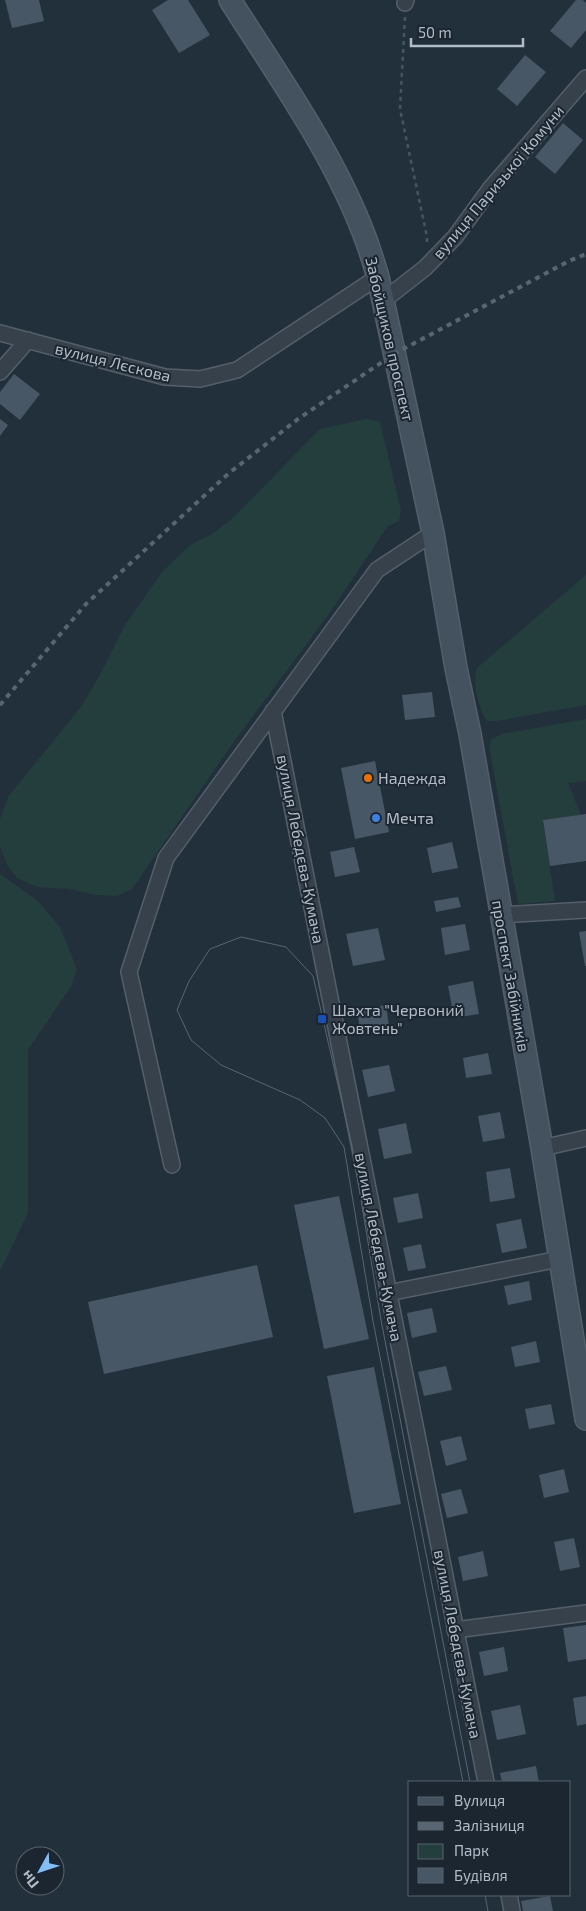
<svg xmlns="http://www.w3.org/2000/svg" width="586" height="1911" font-family="'Exo 2',sans-serif">
	<style>
		.green { fill: #243d3d }
		.building { fill: #485765 }
		.lines { fill: none; stroke-linecap: round; stroke-linejoin: round }
		.street-casing { stroke: #545f6a; stroke-width: 18 }
		.secondary-casing { stroke: #545f6a; stroke-width: 24 }
		.path { stroke: #42595a; stroke-width: 2.5; stroke-dasharray: 4 4; stroke-linecap: butt }
		.street { stroke: #36414c; stroke-width: 15 }
		.secondary { stroke: #44515f; stroke-width: 21 }
		.tram { stroke: #586673; stroke-width: 1 }
		.rail { stroke: #586673; stroke-width: 4; stroke-dasharray: 5 5; stroke-linecap: butt }
		.food-dot { fill: #e8710a; stroke: #1b2631; stroke-width: 2 }
		.shop-dot { fill: #3f7fe0; stroke: #1b2631; stroke-width: 2 }
		.transit-dot { fill: #1a4fb4; stroke: #1b2631; stroke-width: 2 }
		.labels { text-anchor: middle; stroke-width: 4; stroke-linejoin: round; paint-order: stroke }
		.street-label { font-size: 16px; fill: #b1bcc8; stroke: #1b2631 }
		.poi-label { font-size: 16px; fill: #b1bcc8; stroke: #1b2631; text-anchor: start }
	</style>
	<rect width="100%" height="100%" fill="#22303c"/>
	<path class="green" d="M366,419L380,422L401,510L399,521L388,526L331,611L233,743L132,889L117,896L96,895L69,889L37,887L17,878L7,865L0,847V819L8,797L80,708L100,675L125,625L162,572L190,545L212,534L234,517L320,429Z
		M586,575V705L497,721H487C478,707 472,684 477,668Z
		M586,719V781L568,783L581,815L543,821L555,901L518,904L489,746L492,739L502,734Z
		M0,874L37,900L60,927L77,969L72,985L28,1050V1213L0,1271Z"/>
	<path class="building" d="M5,0H39L44,21L12,28Z
		M168,0H188L210,35L179,53L152,10Z
		M576,0H583L586,3V30L571,48L550,31Z
		M525,55L546,72L517,106L497,89Z
		M563,123L583,140L555,174L535,157Z
		M14,374L40,394L20,420L0,404V392Z
		M0,419L8,425L0,436Z
		M432,692L435,717L405,720L402,695Z
		M375,761L389,832L355,839L341,768Z
		M586,814V861L550,866L543,820Z
		M452,842L458,868L432,873L427,848Z
		M354,847L360,872L335,877L330,852Z
		M458,897L461,907L436,912L434,901Z
		M465,924L470,950L445,955L441,928Z
		M378,928L385,960L353,966L346,934Z
		M586,931V966H585L579,932Z
		M473,981L479,1014L454,1018L448,986Z
		M386,1005L389,1026L360,1030L357,1010Z
		M488,1053L492,1074L466,1078L463,1058Z
		M389,1065L395,1091L368,1097L362,1070Z
		M500,1112L505,1138L483,1142L478,1116Z
		M406,1123L412,1153L384,1159L378,1129Z
		M510,1168L515,1198L490,1202L486,1172Z
		M418,1193L423,1218L398,1223L393,1198Z
		M339,1196L369,1339L324,1349L294,1205Z
		M521,1219L527,1248L502,1253L496,1224Z
		M421,1244L426,1268L408,1271L403,1248Z
		M257,1265L273,1337L104,1374L88,1302Z
		M529,1281L532,1300L508,1305L504,1286Z
		M432,1308L437,1332L412,1338L407,1313Z
		M536,1341L540,1362L515,1367L511,1347Z
		M446,1366L452,1390L424,1396L418,1372Z
		M374,1367L401,1504L354,1513L327,1376Z
		M551,1404L555,1424L529,1429L525,1409Z
		M461,1436L467,1460L446,1466L440,1441Z
		M564,1469L569,1492L544,1498L539,1475Z
		M461,1489L468,1513L447,1518L441,1494Z
		M574,1538L580,1567L560,1571L554,1542Z
		M483,1551L488,1576L463,1581L458,1557Z
		M586,1625V1659L568,1662L563,1628Z
		M504,1647L508,1671L484,1676L479,1652Z
		M586,1696V1724L577,1726L573,1698Z
		M520,1705L526,1734L497,1740L491,1711Z
		M536,1766L539,1782H502L500,1773Z
		M550,1896L553,1911H523L521,1901Z"/>
	<g class="lines">
		<defs>
			<path id="street" d="M405,3L406,0
				M384,300L425,268L455,237L490,189L586,78
				M0,333L165,377L200,379L237,370L378,277
				M0,372L28,340
				M273,711L486,1782
				M500,915L586,910
				M542,1148L586,1138
				M172,1165L129,972L166,858L377,570L433,533
				M388,1293L559,1259
				M455,1630L586,1613
				M509,1895L512,1911"/>
			<path id="secondary" d="M230,0C278,76 333,152 365,237C370,250 374,264 378,277L433,533L456,668L470,734L542,1148L586,1419"/>
		</defs>
		<use href="#street" class="street-casing"/>
		<use href="#secondary" class="secondary-casing"/>
		<path class="path" d="M405,17L400,109L427,237V246"/>
		<use href="#street" class="street"/>
		<use href="#secondary" class="secondary"/>
		<path class="tram" d="M463,1782L373,1321L344,1147L325,1118L300,1100L221,1065L191,1040L177,1010L189,981L210,949L241,937L286,947L313,976L352,1146L381,1320L470,1782
			M485,1895L488,1911"/>
		<path class="rail" d="M0,705L86,604L228,474L298,419L394,354L569,261L586,254"/>
	</g>
	<circle class="food-dot" cx="368" cy="778" r="5"/>
	<circle class="shop-dot" cx="376" cy="818" r="5"/>
	<rect class="transit-dot" x="317" y="1014" width="10" height="10" rx="2.5"/>
	<g class="labels">
		<g class="street-label">
			<text transform="translate(498 182) rotate(-50)" y="6">вулиця Паризької Комуни</text>
			<text transform="translate(390 339) rotate(77)" y="6">Забойщиков проспект</text>
			<text transform="translate(113 362) rotate(14)" y="6">вулиця Лєскова</text>
			<text transform="translate(301 849) rotate(79)" y="6">вулиця Лебедєва-Кумача</text>
			<text transform="translate(511 976) rotate(80)" y="6">проспект Забійників</text>
			<text transform="translate(379 1247) rotate(79)" y="6">вулиця Лебедєва-Кумача</text>
			<text transform="translate(458 1644) rotate(79)" y="6">вулиця Лебедєва-Кумача</text>
		</g>
		<g class="poi-label">
			<text x="378" y="784">Надежда</text>
			<text x="386" y="824">Мечта</text>
			<text x="332" y="1016">Шахта "Червоний<tspan x="332" dy="18">Жовтень"</tspan></text>
		</g>
	</g>
	<rect x="408" y="1781" width="162" height="115" fill="#1b2631" stroke="#57626d"/>
	<rect x="418" y="1797" width="25" height="8" fill="#44515f" stroke="#57626d"/>
	<text x="454" y="1806" font-size="15" fill="#b1bcc8">Вулиця</text>
	<rect x="418" y="1822" width="25" height="8" fill="#586673" stroke="#57626d"/>
	<text x="454" y="1831" font-size="15" fill="#b1bcc8">Залізниця</text>
	<rect x="418" y="1844" width="25" height="15" fill="#243d3d" stroke="#57626d"/>
	<text x="454" y="1856" font-size="15" fill="#b1bcc8">Парк</text>
	<rect x="418" y="1868" width="25" height="15" fill="#485765" stroke="#57626d"/>
	<text x="454" y="1881" font-size="15" fill="#b1bcc8">Будівля</text>
	<g transform="translate(40 1871) rotate(230)"><circle r="24" fill="#1b2631" stroke="#57626d"/>
	<path d="M0-4L9 19L0 12L-9 19Z" fill="#83bdfa"/>
	<text y="-8" font-size="14" font-weight="bold" text-anchor="middle" fill="#b1bcc8">Пн</text>
	</g>
	<path d="M411 38v8h112v-8" fill="none" stroke="#b1bcc8" stroke-width="2.5"/>
	<text x="418" y="38" font-size="15" fill="#b1bcc8" stroke="#1b2631" stroke-width="4" paint-order="stroke">50 m</text>
</svg>
